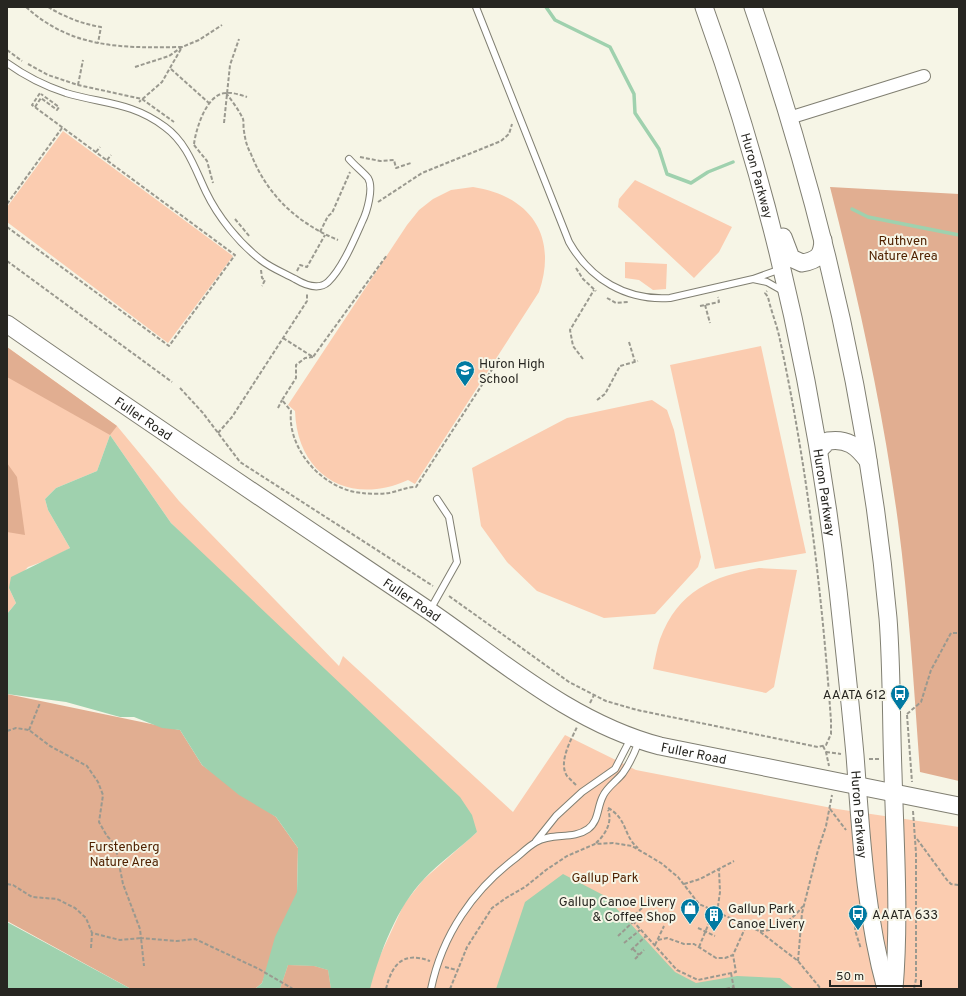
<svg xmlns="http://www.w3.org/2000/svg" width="966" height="996" font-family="Overpass,sans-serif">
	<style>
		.green { fill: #fbccb0 }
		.forest { fill: #e1ae91 }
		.water { fill: #9fd1ae }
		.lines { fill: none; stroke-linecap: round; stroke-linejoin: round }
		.stream { stroke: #9fd1ae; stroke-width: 3.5 }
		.lane-casing { stroke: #807f72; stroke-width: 8 }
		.street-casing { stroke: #807f72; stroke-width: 14 }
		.secondary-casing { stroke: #807f72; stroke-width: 19 }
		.path { stroke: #9a998f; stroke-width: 2; stroke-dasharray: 4 2; stroke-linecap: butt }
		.lane { stroke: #fff; stroke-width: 6 }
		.street { stroke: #fff; stroke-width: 12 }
		.secondary { stroke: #fff; stroke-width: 17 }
		.labels { text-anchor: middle; stroke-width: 4; stroke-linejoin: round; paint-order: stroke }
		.street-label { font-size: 13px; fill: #272621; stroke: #f6f5e6 }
		.park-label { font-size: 13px; fill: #4f2100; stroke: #f6f5e6 }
		.poi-label { font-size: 13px; fill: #272621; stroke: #f6f5e6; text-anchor: start }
	</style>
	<rect width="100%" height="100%" fill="#f6f5e6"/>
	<path class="green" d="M63,131L233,256L168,343L7,222V207Z
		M635,180L732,227L719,252L694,278L618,207L619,199Z
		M473,187C531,196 558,236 539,292L415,484L408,480C349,507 297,475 295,411L288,405L407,225L419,210L433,199L451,190Z
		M625,262L667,264L666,289L653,290L639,280L625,278Z
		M761,346L806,553L715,569L670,365Z
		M7,347L117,426L179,501L339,666L343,656L513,812L565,735L636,770L837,809L959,827V989H268L292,943L378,960L404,904L423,880L477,832L171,523L110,435L97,471L56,488L45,499L48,510L70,548L50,559L28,567L9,588L16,603L7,614Z
		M652,400L667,410L674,430L701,557L698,567L655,614L604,618L537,591L507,562L481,526L472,468L567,418Z
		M759,568L797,570L774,687L766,693L653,669C655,659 657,648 660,639C678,591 713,576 759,568Z"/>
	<path class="forest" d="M830,187L959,194V781L920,772C914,688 909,605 898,522C883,409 858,297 830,187Z
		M7,347L117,426L110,435L7,377Z
		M7,463L17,477L25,535L7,532Z
		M7,694L180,730L202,765L276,817L298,848L297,894L262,983L255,989H131L7,921Z
		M288,965L314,966L328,970L331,989H280Z"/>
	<path class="water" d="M110,435L171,523L460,797L472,815L477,832C460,848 440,862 424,879C397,907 380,952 370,989H331L328,970L314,966L288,965L280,989H255L262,983L275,937L297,892L298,848L276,817L239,795L202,765L180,730L162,728L134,717H120L66,702L7,694V614L16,603L9,588L11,577L70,548L48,510L45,499L56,488L97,471Z
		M563,874L605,896L675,972L696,983L737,976L780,978L794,989H496L525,902Z
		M7,922L131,989H7Z"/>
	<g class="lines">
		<path class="stream" d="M546,7L555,20L610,47L634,94L635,113L659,149L667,174L691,183L708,172L733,162
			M852,209L868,217L959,235"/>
		<defs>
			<path id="lane" d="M476,7L569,242C590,279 626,301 670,298L753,279L781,269
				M7,63C25,76 45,86 66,93C103,104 132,102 165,127C187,143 195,169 206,192C218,217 239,243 261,260C271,268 284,273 295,279C305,285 318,291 328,282C342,269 354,240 362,222C367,212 374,188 368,178C362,171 355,166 349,159
				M753,279L767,282L783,291
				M430,610L457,562L449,517L437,499
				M536,841L556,816L582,792L615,769L631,738
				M431,989C442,935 473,890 517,857C523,852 529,846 536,842C552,832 573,840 588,829C599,821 597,807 603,796C607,787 617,781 623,773C630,763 635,752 639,741"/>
			<path id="street" d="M789,118L924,76"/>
			<g id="secondary">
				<path id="s1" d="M704,7C772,195 815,391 838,590C844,645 850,700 855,755C861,834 865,913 886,989"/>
				<path d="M753,7C821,204 869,410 888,618C892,670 891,722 893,773C895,845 900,918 894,989"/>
				<path d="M783,237L791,258L802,263C818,260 822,256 823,240"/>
				<path id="s2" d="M7,324C146,421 287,515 428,610C501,660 572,723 660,746L959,806"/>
				<path d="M819,450L828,441C847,438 857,446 868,461"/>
			</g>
		</defs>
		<use href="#lane" class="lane-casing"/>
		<use href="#street" class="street-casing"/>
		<use href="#secondary" class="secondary-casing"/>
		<path class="path" d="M26,7C72,49 123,48 182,47L162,82L139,102
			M48,7C65,17 82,24 101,27L98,43
			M7,50L22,61
			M28,64L48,75L78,85L142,99L174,122
			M135,67L169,56L182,47L199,40L222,25
			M171,69L210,104
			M78,85L83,60
			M226,93C232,101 239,110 243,119C244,122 243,127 244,131C245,139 247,147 251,154C267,195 297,223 338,240
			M35,107L41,98L57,110L59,107L41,94
			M224,123L230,65L239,39
			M194,144C196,129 206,95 225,93C232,92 241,95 247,97
			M194,145L207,161L213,183
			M96,152L100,147
			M360,157L380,161L394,160L396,168L411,163
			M107,160L111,155
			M378,202L422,173L501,141L509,134L512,124
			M7,204L62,128
			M235,219L250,237
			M7,227L169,346L235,255L32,105L40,93
			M320,232L328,216L332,213L350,172
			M7,261L172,382
			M576,268L583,279L596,291
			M261,270L262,278L265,280L262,286
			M297,271L300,265L307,267L325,235
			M607,298L616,303L628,302
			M705,305L710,323
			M700,306L719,302L718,297
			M283,338L313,357L387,255
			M629,342L635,362
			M313,357L305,358L296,365V378L282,400L291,411C287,450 324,490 362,493C370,494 381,494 389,493C399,491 406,487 416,487L500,357
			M583,359L573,346L570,330L594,290
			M180,388L203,413L240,462L433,586
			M597,400L605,394L620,366L638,361
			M278,408L282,400
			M218,433L232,417L307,301V293
			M449,596L569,682L606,701L637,710L818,747L826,745L831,734V721C822,593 807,466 780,340C777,325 771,311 768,297L765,293L767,291
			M590,703L594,695
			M907,714L921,702L931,670L951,633H959
			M907,715L912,782
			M29,730L40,703
			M7,731L16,728L29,730L50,746L87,766L98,782L103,795L99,822L107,836L115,844L123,884L140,929L141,938L177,941L195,939L259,969L293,989
			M823,746L826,752L829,766
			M826,752L841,754
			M869,759H879
			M576,785C573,782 570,779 567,776C558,762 571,740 577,727
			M608,808C628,819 623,836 638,848
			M830,809L846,830
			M913,811L916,853V979L914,989
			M917,839L947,880L951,884L959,885
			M596,843C605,835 613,822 608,810
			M7,884L13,885L32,897L57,899L75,908L86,918L92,933L120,940L141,938L144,966
			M684,884L700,879L734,861
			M642,908L631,919L677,970L698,980L736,972L733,955
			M717,913L720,892L719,870
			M856,920L855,930L861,949
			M698,928L715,936
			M760,931C778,931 793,919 803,906
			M618,936L633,922
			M658,940L667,938L684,944H694L716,958H725L733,955L746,926
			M624,943L640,930
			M655,945L664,926
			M699,947L714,911
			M91,948L92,933
			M633,949L639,955
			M631,950L646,936
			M635,959L644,950
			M798,961L802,913L818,850L826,826L832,795
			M445,967L457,970
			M731,973L734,989
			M386,989C392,964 403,951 430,961
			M450,989L467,947L492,908L506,898L525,887L546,870L567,856L595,844L613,843L632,846L661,863L678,877L699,904L759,931L798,961L821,989
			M726,989L734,987"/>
		<use href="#lane" class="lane"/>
		<use href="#street" class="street"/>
		<use href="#secondary" class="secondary"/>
	</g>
	<defs>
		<symbol id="school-pin" viewBox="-11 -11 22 30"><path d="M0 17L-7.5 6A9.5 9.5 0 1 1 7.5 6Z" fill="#017aa2" stroke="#f6f5e6"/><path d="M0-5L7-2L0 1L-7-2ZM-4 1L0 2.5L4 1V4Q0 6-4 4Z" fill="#fff"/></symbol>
		<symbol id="bus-pin" viewBox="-11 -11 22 30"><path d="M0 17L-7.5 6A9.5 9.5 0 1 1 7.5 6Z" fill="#017aa2" stroke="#f6f5e6"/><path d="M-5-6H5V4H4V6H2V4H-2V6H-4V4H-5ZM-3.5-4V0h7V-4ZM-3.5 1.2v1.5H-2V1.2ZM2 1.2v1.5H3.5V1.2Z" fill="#fff"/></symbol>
		<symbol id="shop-pin" viewBox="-11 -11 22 30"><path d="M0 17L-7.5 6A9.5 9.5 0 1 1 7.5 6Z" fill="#017aa2" stroke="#f6f5e6"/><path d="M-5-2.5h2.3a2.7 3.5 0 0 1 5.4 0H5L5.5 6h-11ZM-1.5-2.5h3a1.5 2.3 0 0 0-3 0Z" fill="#fff"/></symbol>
		<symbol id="building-pin" viewBox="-11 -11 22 30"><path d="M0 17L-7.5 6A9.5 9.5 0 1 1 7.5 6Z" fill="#017aa2" stroke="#f6f5e6"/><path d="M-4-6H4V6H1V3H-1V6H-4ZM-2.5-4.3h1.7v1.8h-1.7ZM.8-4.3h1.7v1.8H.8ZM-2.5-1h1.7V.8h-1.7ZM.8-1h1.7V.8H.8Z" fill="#fff"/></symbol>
	</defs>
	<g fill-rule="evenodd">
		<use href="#school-pin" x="454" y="359" width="22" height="30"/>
		<use href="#bus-pin" x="889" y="683" width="22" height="30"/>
		<use href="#shop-pin" x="679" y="897" width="22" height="30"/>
		<use href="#bus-pin" x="847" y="903" width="22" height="30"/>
		<use href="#building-pin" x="703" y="904" width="22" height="30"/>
	</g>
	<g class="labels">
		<g class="street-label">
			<text dy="5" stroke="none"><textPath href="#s1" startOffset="177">Huron Parkway</textPath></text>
			<text dy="5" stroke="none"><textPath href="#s2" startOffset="166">Fuller Road</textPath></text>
			<text dy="5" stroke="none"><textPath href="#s1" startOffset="501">Huron Parkway</textPath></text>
			<text dy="5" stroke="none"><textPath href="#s2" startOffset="490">Fuller Road</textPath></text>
			<text dy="5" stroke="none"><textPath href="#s2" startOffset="814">Fuller Road</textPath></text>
			<text dy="5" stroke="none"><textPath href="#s1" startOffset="825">Huron Parkway</textPath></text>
		</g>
		<g class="park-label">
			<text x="903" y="245">Ruthven<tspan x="903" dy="15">Nature Area</tspan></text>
			<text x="124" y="851">Furstenberg<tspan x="124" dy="15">Nature Area</tspan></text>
			<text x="605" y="882">Gallup Park</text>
		</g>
		<g class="poi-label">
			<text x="479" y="368">Huron High<tspan x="479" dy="15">School</tspan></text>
			<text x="886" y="699" text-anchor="end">AAATA 612</text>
			<text x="676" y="906" text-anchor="end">Gallup Canoe Livery<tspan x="676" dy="15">&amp; Coffee Shop</tspan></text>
			<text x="728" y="913">Gallup Park<tspan x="728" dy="15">Canoe Livery</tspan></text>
			<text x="872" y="919">AAATA 633</text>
		</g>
	</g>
	<rect width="966" height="996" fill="none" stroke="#272621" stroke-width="16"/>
	<path d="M830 980v6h91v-6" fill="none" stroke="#272621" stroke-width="2"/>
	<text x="836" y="980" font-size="12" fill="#272621" stroke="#f6f5e6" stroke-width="3" paint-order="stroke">50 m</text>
</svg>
